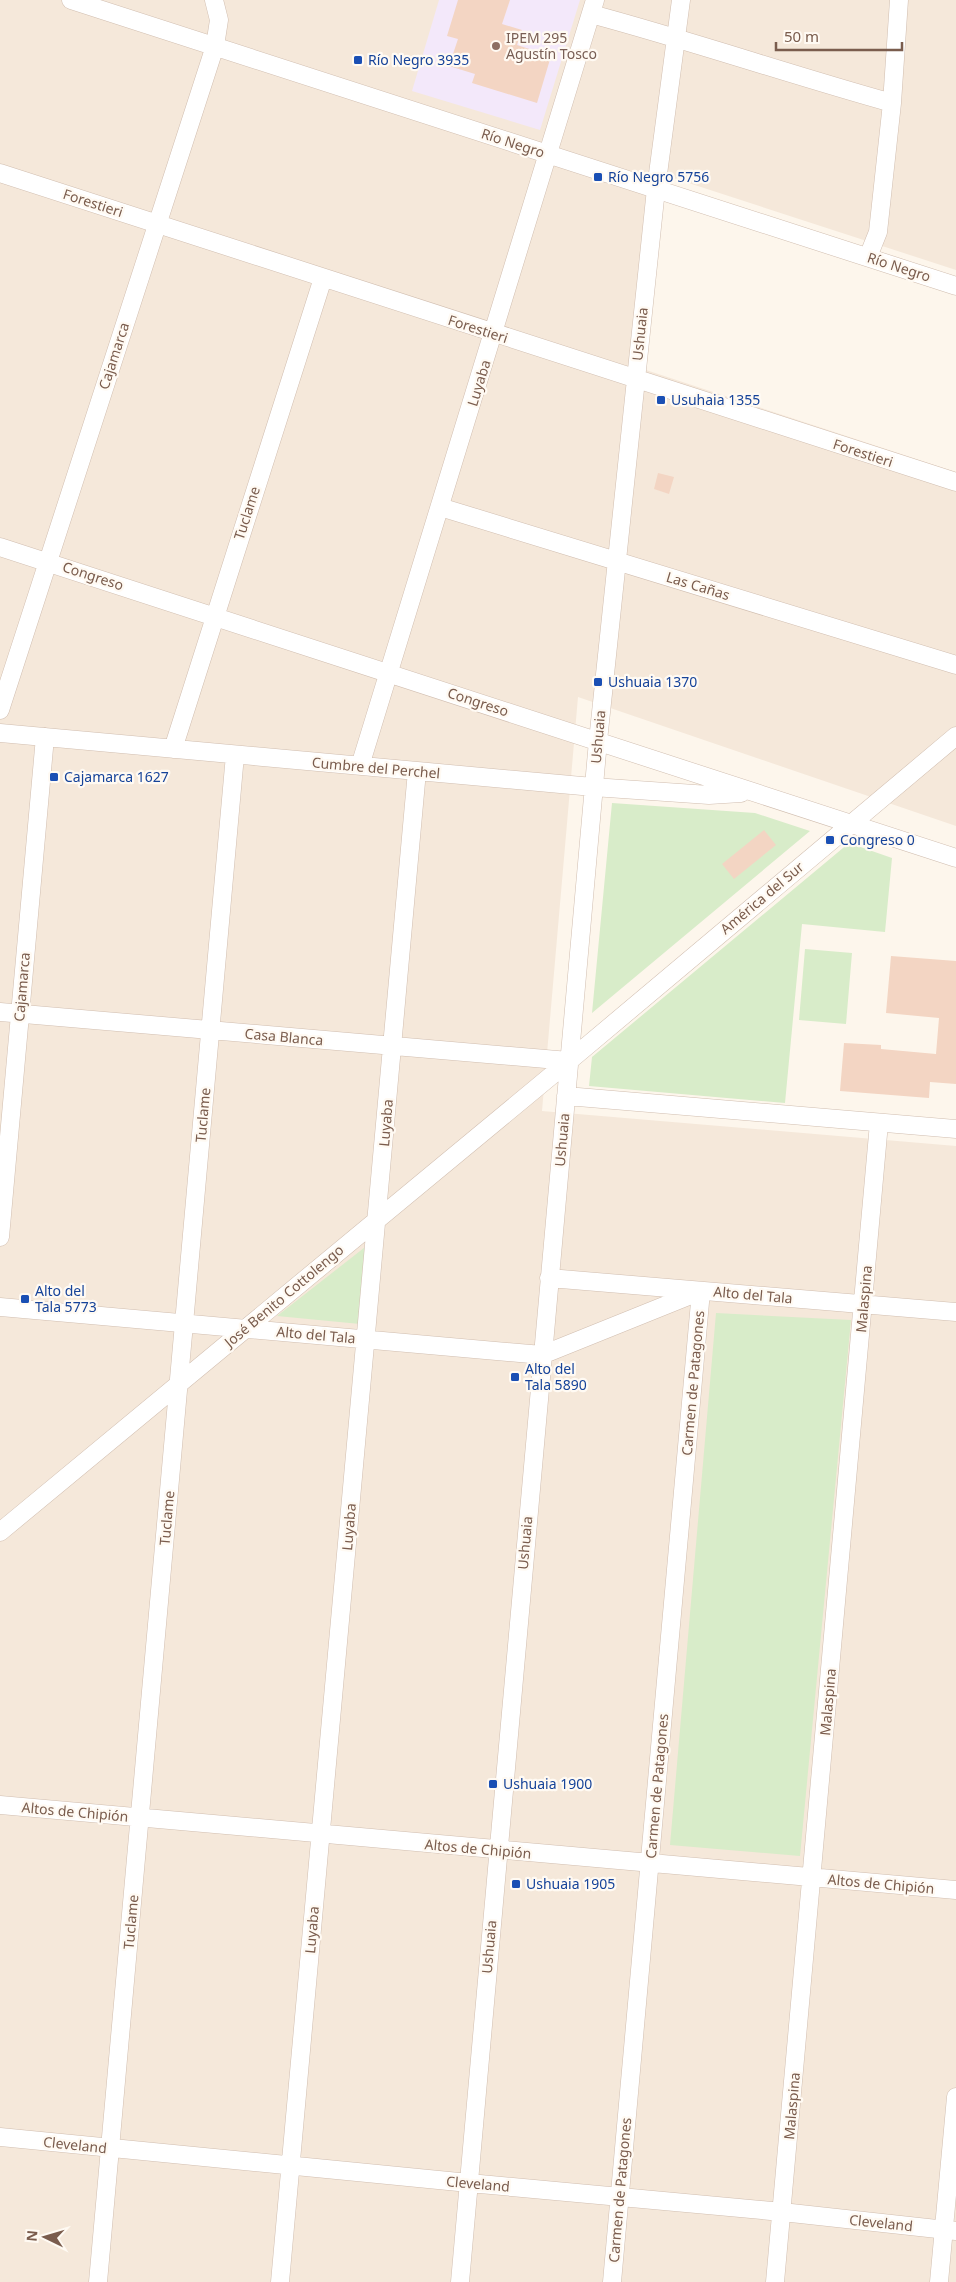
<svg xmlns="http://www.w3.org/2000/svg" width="956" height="2282" font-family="'Noto Sans',sans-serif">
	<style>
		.residential { fill: #f5e8da }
		.education { fill: #f3e8fa }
		.green { fill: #d8ecc9 }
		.building { fill: #f3d5c3 }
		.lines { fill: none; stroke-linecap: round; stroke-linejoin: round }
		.street-casing { stroke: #d1beb0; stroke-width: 19 }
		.street { stroke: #fff; stroke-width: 18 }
		.education-dot { fill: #8d6e63; stroke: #fffaf3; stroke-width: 2 }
		.transit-dot { fill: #1a4fb4; stroke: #fffaf3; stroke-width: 2 }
		.labels { text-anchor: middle; stroke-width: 4.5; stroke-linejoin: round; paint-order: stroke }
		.education-label { font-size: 14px; fill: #785e54; stroke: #fffaf3; text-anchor: start }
		.transit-label { font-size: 14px; fill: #164399; stroke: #fffaf3; text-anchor: start }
		.street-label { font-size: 14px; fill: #7a5c4d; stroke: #fffaf3 }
	</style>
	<rect width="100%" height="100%" fill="#fdf6ec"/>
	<path class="residential" d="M0,0H956V270L667,176L659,207L646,370L956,472V826L578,697L542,1111L956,1146V2282H0Z"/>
	<path class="education" d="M439,0H580L540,130L412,91Z"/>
	<path class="green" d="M612,803L755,813L810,831L592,1013Z
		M849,843L892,858L885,932L802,924L785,1103L589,1086L592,1057Z
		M805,949L852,953L846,1024L799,1020Z
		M369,1244L360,1324L277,1316Z
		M716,1313L851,1320L800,1856L670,1845Z"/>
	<path class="building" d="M458,0H510L502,24L522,30L517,45L551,56L537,103L472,83L475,74L449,66L458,39L447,36Z
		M658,473L674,477L669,494L654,489Z
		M764,830L776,845L734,879L722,864Z
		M891,956L956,961V1084L930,1082L929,1098L840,1091L844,1043L881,1045V1049L936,1054L939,1018L886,1013Z"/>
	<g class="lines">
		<defs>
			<path id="street" d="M71,0L956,286
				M591,14C692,41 791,75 892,103
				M0,173L956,482
				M868,257L878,232L892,103L899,0
				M440,507L956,665
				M0,547L956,858
				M0,710L215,46L219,20L214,0
				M0,733L593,787L709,795L741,793
				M173,749L323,278
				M360,766L595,0
				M0,1012L569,1061
				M566,1096L956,1129
				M0,1237L45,737
				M549,1278L956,1312
				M0,1307L542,1355L701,1291L612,2282
				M0,1532L569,1061L956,736
				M0,1805L956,1890
				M0,2137L469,2183L782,2212L956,2231
				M98,2282L235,755
				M280,2282L417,771
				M460,2282L598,741L656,189L681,0
				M775,2282L879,1123
				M939,2282L956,2097"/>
		</defs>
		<use href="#street" class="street-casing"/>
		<use href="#street" class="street"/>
	</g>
	<circle class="education-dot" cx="496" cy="46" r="5"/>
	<g class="transit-dot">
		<rect x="353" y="55" width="10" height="10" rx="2.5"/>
		<rect x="593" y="172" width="10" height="10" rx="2.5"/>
		<rect x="656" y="395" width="10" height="10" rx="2.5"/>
		<rect x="593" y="677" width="10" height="10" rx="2.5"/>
		<rect x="49" y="772" width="10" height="10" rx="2.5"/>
		<rect x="825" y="835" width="10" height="10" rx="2.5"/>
		<rect x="20" y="1294" width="10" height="10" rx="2.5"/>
		<rect x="510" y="1372" width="10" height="10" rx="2.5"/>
		<rect x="488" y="1779" width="10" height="10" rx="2.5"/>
		<rect x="511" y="1879" width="10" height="10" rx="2.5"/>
	</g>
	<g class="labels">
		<g class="education-label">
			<text x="506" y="43">IPEM 295<tspan x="506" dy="16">Agustín Tosco</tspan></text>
		</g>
		<g class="transit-label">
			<text x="368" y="65">Río Negro 3935</text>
			<text x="608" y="182">Río Negro 5756</text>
			<text x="671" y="405">Usuhaia 1355</text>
			<text x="608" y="687">Ushuaia 1370</text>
			<text x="64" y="782">Cajamarca 1627</text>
			<text x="840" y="845">Congreso 0</text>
			<text x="35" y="1296">Alto del<tspan x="35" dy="16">Tala 5773</tspan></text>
			<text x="525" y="1374">Alto del<tspan x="525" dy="16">Tala 5890</tspan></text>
			<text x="503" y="1789">Ushuaia 1900</text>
			<text x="526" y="1889">Ushuaia 1905</text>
		</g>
		<g class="street-label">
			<text transform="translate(513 143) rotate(18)" y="5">Río Negro</text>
			<text transform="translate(93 203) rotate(18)" y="5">Forestieri</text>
			<text transform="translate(899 267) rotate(18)" y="5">Río Negro</text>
			<text transform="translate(478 329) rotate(18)" y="5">Forestieri</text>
			<text transform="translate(640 334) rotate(-84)" y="5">Ushuaia</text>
			<text transform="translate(114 356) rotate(-72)" y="5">Cajamarca</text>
			<text transform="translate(479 383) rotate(-73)" y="5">Luyaba</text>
			<text transform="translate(863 453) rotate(18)" y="5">Forestieri</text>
			<text transform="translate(247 513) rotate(-72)" y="5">Tuclame</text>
			<text transform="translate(93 576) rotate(18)" y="5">Congreso</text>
			<text transform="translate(698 586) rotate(17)" y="5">Las Cañas</text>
			<text transform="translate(478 702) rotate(18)" y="5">Congreso</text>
			<text transform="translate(598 737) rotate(-85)" y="5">Ushuaia</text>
			<text transform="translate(376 768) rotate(5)" y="5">Cumbre del Perchel</text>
			<text transform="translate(762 898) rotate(-40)" y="5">América del Sur</text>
			<text transform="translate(22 987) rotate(-85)" y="5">Cajamarca</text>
			<text transform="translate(284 1037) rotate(5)" y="5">Casa Blanca</text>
			<text transform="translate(203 1115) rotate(-85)" y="5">Tuclame</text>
			<text transform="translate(386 1123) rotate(-85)" y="5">Luyaba</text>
			<text transform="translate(562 1140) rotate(-85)" y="5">Ushuaia</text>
			<text transform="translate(753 1295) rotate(5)" y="5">Alto del Tala</text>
			<text transform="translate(284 1296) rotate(-40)" y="5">José Benito Cottolengo</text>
			<text transform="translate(864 1299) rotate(-85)" y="5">Malaspina</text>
			<text transform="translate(316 1335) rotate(5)" y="5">Alto del Tala</text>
			<text transform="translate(693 1383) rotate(-85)" y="5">Carmen de Patagones</text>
			<text transform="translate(167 1518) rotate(-85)" y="5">Tuclame</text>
			<text transform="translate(349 1527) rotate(-85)" y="5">Luyaba</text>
			<text transform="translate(525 1543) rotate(-85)" y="5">Ushuaia</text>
			<text transform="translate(828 1702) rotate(-85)" y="5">Malaspina</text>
			<text transform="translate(657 1786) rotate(-85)" y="5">Carmen de Patagones</text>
			<text transform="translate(75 1812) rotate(5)" y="5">Altos de Chipión</text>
			<text transform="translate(478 1849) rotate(5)" y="5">Altos de Chipión</text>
			<text transform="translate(881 1884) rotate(5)" y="5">Altos de Chipión</text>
			<text transform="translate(131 1922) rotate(-85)" y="5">Tuclame</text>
			<text transform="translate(312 1930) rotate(-85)" y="5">Luyaba</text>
			<text transform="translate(489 1947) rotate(-85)" y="5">Ushuaia</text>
			<text transform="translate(792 2106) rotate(-85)" y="5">Malaspina</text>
			<text transform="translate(75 2145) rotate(6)" y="5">Cleveland</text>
			<text transform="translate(478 2184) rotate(5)" y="5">Cleveland</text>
			<text transform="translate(620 2190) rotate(-85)" y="5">Carmen de Patagones</text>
			<text transform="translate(881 2223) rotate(6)" y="5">Cleveland</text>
		</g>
	</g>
	<g transform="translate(45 2237) rotate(275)" stroke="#fffaf3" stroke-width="4" paint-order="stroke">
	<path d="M0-4L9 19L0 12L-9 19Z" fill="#7a5c4d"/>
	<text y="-8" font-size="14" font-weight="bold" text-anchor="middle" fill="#7a5c4d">N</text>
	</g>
	<path d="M776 42v8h126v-8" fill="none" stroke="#7a5c4d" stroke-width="2.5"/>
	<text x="784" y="42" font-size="15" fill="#7a5c4d" stroke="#fffaf3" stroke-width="4" paint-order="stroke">50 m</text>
</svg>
